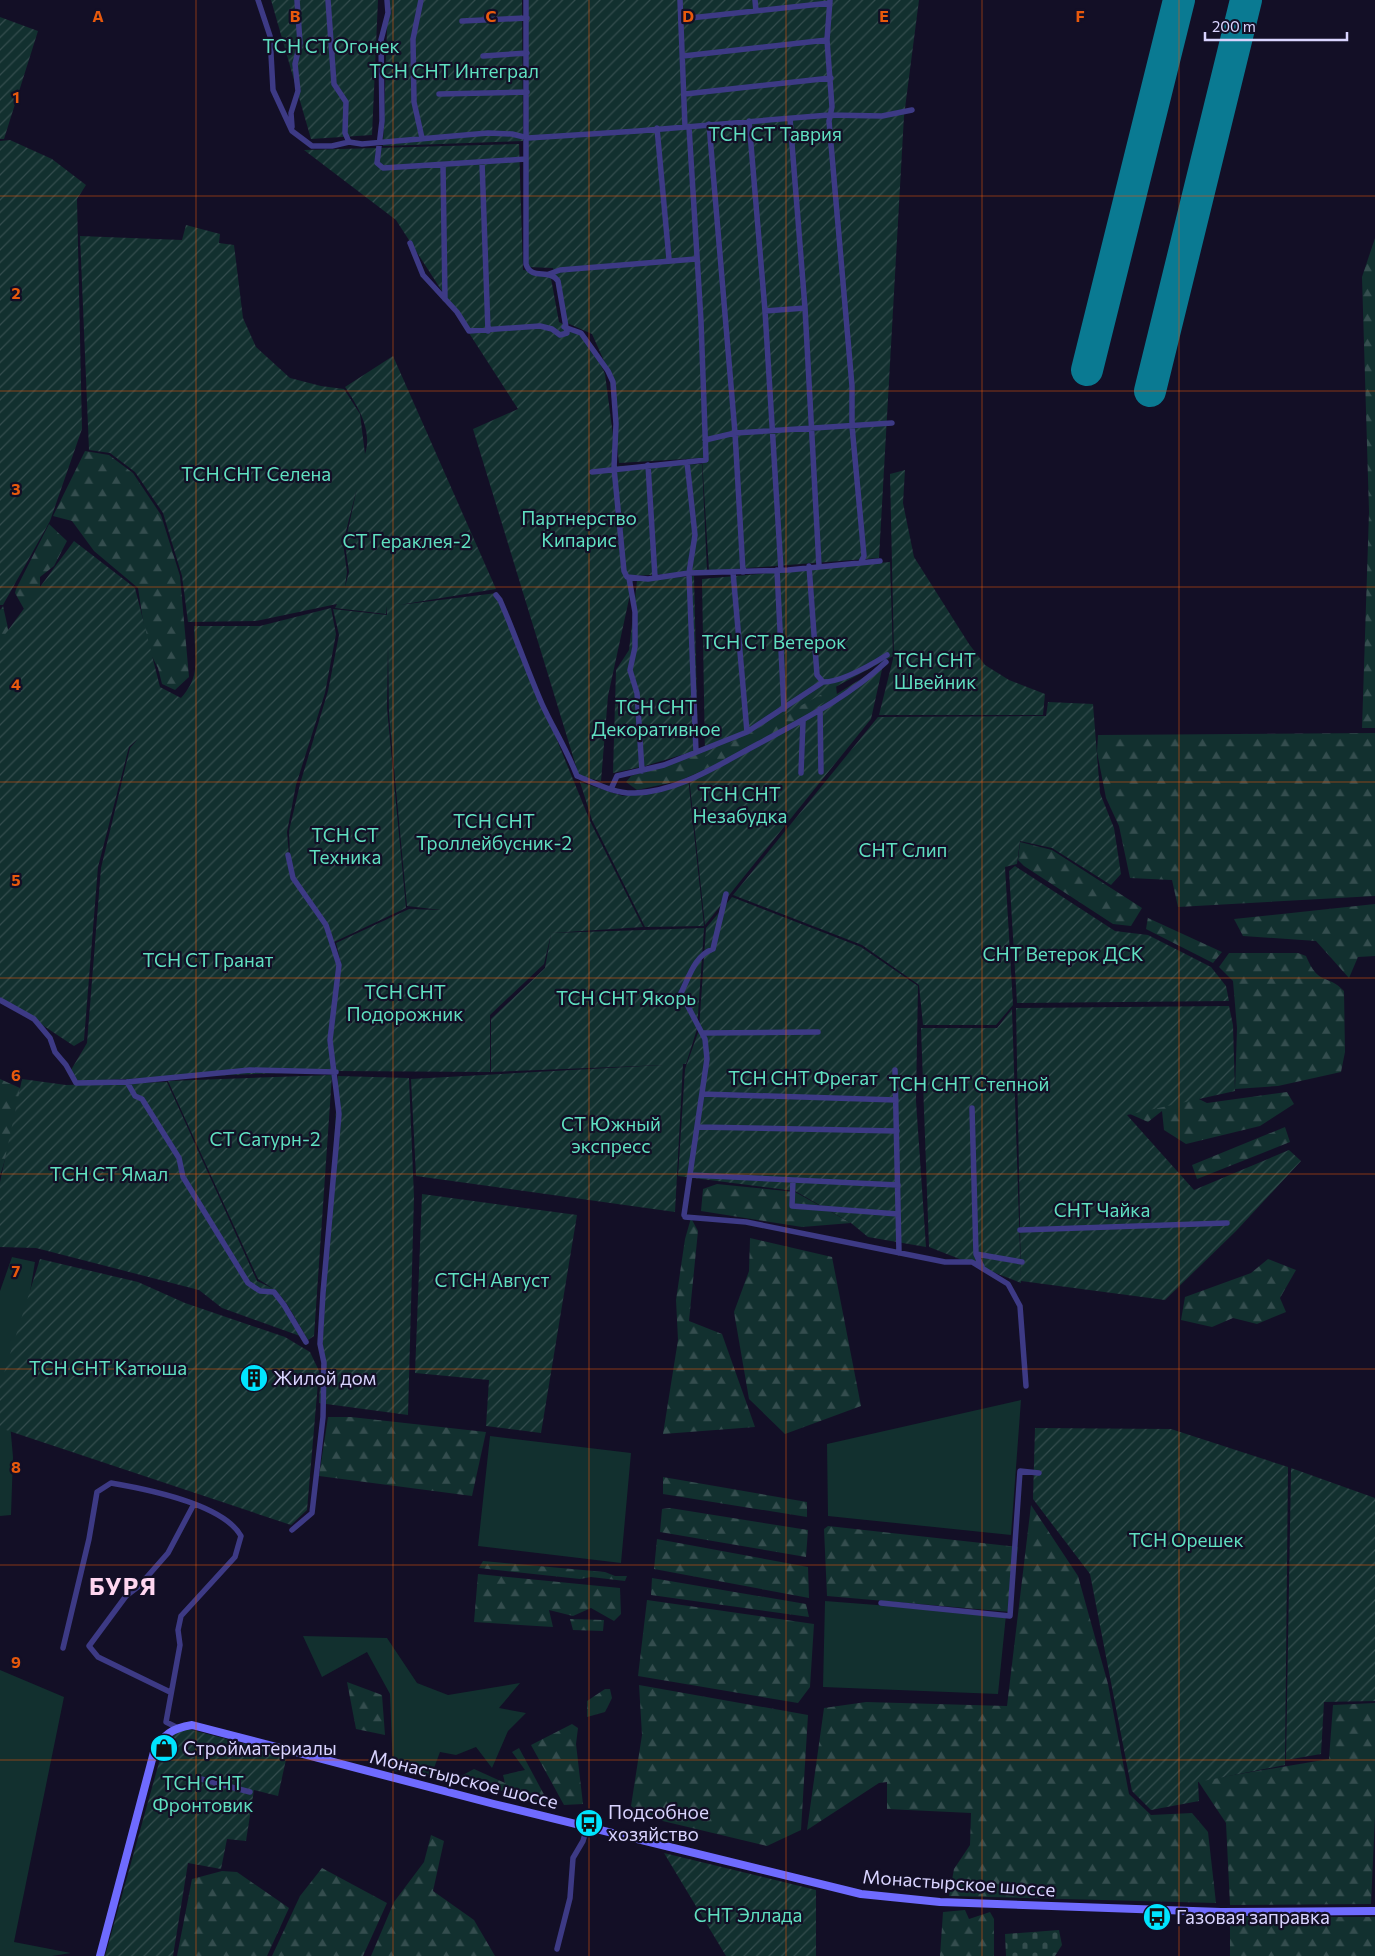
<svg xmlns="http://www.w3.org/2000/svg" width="1375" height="1956" font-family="Commissioner,sans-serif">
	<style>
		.grass { fill: #12302f }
		.forest { fill: url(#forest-firs) }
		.cemetery { fill: url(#cemetery-stones) }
		.garden { fill: url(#garden-furrows); fill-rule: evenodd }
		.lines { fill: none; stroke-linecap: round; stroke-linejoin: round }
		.runway { stroke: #0a7a92; stroke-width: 32 }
		.minor { stroke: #3d3a85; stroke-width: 5.5 }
		.secondary { stroke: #6f6bff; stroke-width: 8 }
		.grid { fill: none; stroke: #e8590c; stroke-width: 1; stroke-opacity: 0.55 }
		.labels { text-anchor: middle; stroke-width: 4.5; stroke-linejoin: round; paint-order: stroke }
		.park-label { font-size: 19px; fill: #5fe0c0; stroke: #130f26 }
		.poi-label { font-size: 19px; fill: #d9d4ff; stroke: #130f26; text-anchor: start }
		.street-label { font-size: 19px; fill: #d9d4ff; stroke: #130f26 }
		.district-label { font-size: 24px; font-weight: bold; letter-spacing: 1px; fill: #ffd6f0; stroke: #130f26 }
		.grid-label { font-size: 16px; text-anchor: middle; font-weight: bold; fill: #e8590c; stroke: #130f26; stroke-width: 4.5; stroke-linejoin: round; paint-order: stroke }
	</style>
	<defs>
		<pattern id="forest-firs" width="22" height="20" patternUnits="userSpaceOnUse" patternTransform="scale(1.25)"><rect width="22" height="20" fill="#12302f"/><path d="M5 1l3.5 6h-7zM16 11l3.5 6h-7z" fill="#344d4e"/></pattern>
		<pattern id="cemetery-stones" width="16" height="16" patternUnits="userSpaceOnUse" patternTransform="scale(1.25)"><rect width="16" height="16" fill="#12302f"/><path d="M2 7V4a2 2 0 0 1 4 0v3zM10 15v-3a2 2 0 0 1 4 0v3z" fill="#344d4e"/></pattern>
		<pattern id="garden-furrows" width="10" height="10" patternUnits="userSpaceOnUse" patternTransform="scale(1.25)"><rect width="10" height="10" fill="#12302f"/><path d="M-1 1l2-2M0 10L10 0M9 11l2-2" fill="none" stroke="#344d4e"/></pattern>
	</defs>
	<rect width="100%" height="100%" fill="#130f26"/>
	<path class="grass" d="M12,1257L35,1262L20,1353L8,1400L13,1457L11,1515L0,1516V1291Z
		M1021,1400L1011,1535L828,1516L827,1444Z
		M490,1436L631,1453L621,1563L478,1546Z
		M825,1601L1006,1615L998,1694L823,1687Z
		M303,1636L387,1638L417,1683L448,1695L520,1683L499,1708L526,1713L508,1731L492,1768L476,1747L456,1755L440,1752L431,1776L393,1771L390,1694L367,1652L322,1677Z
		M0,1670L64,1697L14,1942L71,1953L52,1956H0Z"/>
	<path class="forest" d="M1375,238V728H1362L1369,512L1362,277Z
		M85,451L109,455L133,473L161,515L180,576L189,677L175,690L162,684L158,668L147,647L138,588L94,551L72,521L53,516Z
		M49,524L67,541L54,566L40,577V599L24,609L15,593L16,589Z
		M3,606L10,637L0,647V610Z
		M836,685L837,696L737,755L679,781L637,790L626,782L631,776L664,765Z
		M1375,733V896L1178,907L1172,880L1130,878L1119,826L1106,798L1097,752L1098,735Z
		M1020,842L1052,850L1142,908L1131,926L1113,924L1024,866L1018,860Z
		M1375,904V956L1358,957L1349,978L1316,941L1243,936L1234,919Z
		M1148,917V918L1222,952L1213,963L1146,929Z
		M1229,953H1298L1306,956C1319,987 1327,973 1344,991L1345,1052L1341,1072L1278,1086L1235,1089L1237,1028L1233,981L1219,967Z
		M0,1079L20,1088L17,1120L0,1176Z
		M1287,1092L1294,1104L1260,1126L1186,1144L1164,1130L1162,1111L1148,1122L1130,1114L1139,1109L1193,1096L1207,1103Z
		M1285,1127L1290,1142L1197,1179L1192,1165Z
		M717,1184L795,1192L851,1223L802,1227L701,1211L703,1189Z
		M691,1218L698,1231L689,1321L722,1334L755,1427L663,1434L678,1340L676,1300L685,1239Z
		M750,1238L832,1257L861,1406L785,1434L749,1399L734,1312L749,1271Z
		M1268,1259L1296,1270L1280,1298L1286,1312L1257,1324L1233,1318L1212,1327L1181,1320L1185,1297L1251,1273Z
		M328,1417H351L486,1432L472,1496L319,1476Z
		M663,1477L807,1502V1517L663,1494Z
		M1031,1505L1078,1576L1108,1684L1129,1794L1151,1815L1192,1813L1208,1832L1216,1903L949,1896L954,1869L970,1845L971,1813L887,1809V1782L879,1783L807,1830L824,1708L866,1702L1007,1706Z
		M670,1508L808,1530L806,1557L660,1532L662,1509Z
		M828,1526L1018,1547L1011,1612L827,1596L824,1529Z
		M657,1539L808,1567L809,1598L654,1569Z
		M483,1561L605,1572L615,1576H627L625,1581L591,1577L580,1579L479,1568Z
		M478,1574L620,1588L621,1614L614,1621L591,1608L573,1616L549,1610L553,1627L474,1622Z
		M652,1578L806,1604L809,1617L651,1595Z
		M647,1600L814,1624L810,1687L798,1703L638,1676Z
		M570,1619L604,1620L603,1631L573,1630Z
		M347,1682L382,1695L385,1735L356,1729Z
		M639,1685L808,1715L801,1830L767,1846L646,1817L631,1806L642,1735Z
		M605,1689H610L612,1698L605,1712L587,1717V1701Z
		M1375,1703V1816L1371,1904L1230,1905L1226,1823L1198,1781L1329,1759L1333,1705Z
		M572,1724L578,1728L576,1744L583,1804L564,1805L531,1745Z
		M519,1748L548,1802L513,1795L461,1776L474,1769L505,1783L503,1775L525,1770L512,1752Z
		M431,1835L444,1841L433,1891L474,1920L495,1956H371L394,1902L424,1862Z
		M322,1868L387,1903L363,1956H272L300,1896Z
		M222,1871L237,1872L289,1908L267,1956H177L192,1879Z
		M965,1910L969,1919L990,1912L994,1919V1956H940L943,1912Z
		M1230,1917H1375V1956H1230Z"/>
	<path class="cemetery" d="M1059,1930L1062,1945L1055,1956H1006L1005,1934Z"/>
	<path class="garden" d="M271,0H378L372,135L311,139Z
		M388,0H522L523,141L383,146Z
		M524,0H919L904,116L879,558L709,571L702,458L619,463L609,372L592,334L565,322L553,268L527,267Z
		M0,17L38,31L4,139H0Z
		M10,140L52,159L86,185L77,199L82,429L50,521L3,605H0V141Z
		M519,144L523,270L550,273L559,322L587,337L605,374L617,466L702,464L707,571L634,576L608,696L601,781L579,776L473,429L518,409L396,220L304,150Z
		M186,225L220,234L219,243L234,245L243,318L256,347L290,378L321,386L344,389L360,414L365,454C373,430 357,405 345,387L393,356L496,589L399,605L497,593L590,821L643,927L551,933L704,928L697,1029L686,1064H683L675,1212L416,1176L411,1079L663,1065L491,1072V1019L545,968L551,934L544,964L490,1015V1072L336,1071L332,1040L341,963L336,943L409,909L441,910L407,906L389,715L388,644L387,708L406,908L334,942L295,878L290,856L289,831L300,784L328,691L339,635L333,609L387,615V606L386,614L335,608L337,604L256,621L188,622L182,576L163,513L135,472L110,453L89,450L80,236L182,240ZM357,488L345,544L349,572L345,587L347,572L343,543Z
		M905,470L903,503L914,557L969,644L985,665L1009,680L1045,694L1043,715H879L894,655L890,474Z
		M74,541L135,588L160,687L181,698L172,707C203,679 195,664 194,626H260L331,608L336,634L325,693L296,785L287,832L291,878L325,926L338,965L329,1040L333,1071L76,1081L71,1070L87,1043L101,868L130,748L138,739L129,747L98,867L84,1040L74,1046L0,997V641Z
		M890,562L893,656L705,757L702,579Z
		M694,576L698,750L645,766L613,773L616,670L629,650L637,581Z
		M883,665L871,719L705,925L689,777L767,738Z
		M1048,702L1093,704L1100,793L1114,828L1121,874L1111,885L1052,848L1020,841L1017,864L1005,867L1013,1005L996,1025H923L919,985L862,945L733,895L878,717L1046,716Z
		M688,777L704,926L645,927L592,820L580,782L623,796L679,783Z
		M1015,866L1115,931L1148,935L1211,967L1226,986L1229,1001L1017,1003L1009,871Z
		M732,897L861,947L918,986L916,1101L926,1247L868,1237L851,1223L795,1191L678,1176L685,1069L699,1030L706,928Z
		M1229,1006L1233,1025L1235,1091L1127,1115L1194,1190L1289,1150L1301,1161L1236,1231L1165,1300L1021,1281V1283L929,1247L921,1028H997L1012,1009L1021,1281L1016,1008Z
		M332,1075L314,1336L308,1340L287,1304L275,1289L300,1336L222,1308L199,1290L36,1248L0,1247V1182L22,1079L66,1085L167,1082L257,1281L274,1289L258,1279L168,1081Z
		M338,1076L409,1078L414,1197L408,1415L319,1403Z
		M422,1194L577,1215L541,1433L486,1426L489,1380L415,1373Z
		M40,1259L138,1282L185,1303L285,1337L310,1352L319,1371L307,1510L291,1525L0,1428V1386Z
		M1035,1428L1171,1429L1288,1467L1285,1765L1198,1782L1199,1801L1151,1810L1132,1791L1090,1574L1033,1499Z
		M1291,1468L1375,1498V1701L1324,1702L1321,1754L1286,1760Z
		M180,1730H192L287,1755L278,1796L254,1790L246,1841L227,1839L221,1869L188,1863L173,1956H105L165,1741Z
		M664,1853L816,1890V1956H726Z"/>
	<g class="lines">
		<path class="runway" d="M1087,370L1179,0
			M1150,391L1246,0"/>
		<path class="minor" d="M258,0L270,36L273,90L292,131L312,146H332L349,142L362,144L488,133L512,134L528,138L638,131L829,115L882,116L912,110
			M328,0L334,84L346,102L345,133L349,142
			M387,0L388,13L381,40L382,121L377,163L383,168L526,159
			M421,0L413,39L414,102L422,138
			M680,0L685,127
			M755,0L756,11
			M830,0L827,40L832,107L829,121L852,386V426L864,556L861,562
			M681,19L830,3
			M462,21L527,18
			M483,56L527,53
			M683,56L827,40
			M439,94L527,92
			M685,94L831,78
			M790,119L805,308L819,566
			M749,121L765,311L781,570
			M709,124L735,433L743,572
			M292,127L291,113L298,91L295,64L300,43L297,0
			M657,128L669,259
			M482,162L488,331
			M443,165L445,299
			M410,243L423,275L457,312L469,331L540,326L552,329L560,335L567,333L558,281C549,268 531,281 526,264V0
			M549,274L560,270L696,259
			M765,311L805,308
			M564,327L581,333L608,371L613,382L616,424L614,468L624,571L627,577L648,579L689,573L788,570L880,561
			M705,440L735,433L892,423
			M687,462L695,535L689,573L696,752
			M648,465L655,577
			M592,472L706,460L701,321L689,127
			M809,566L817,675L823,682
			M777,570L784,709
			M733,572L747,732
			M629,578L635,612V647L630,670L637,693L642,771
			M496,595L500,600C515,634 527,670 542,704C553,728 567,750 577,776C595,783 615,794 635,793C678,792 720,764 758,744C804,719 847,698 886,662
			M820,709L821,772
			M801,773L803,721
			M611,789L617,776L664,765L747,732L823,682C842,682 871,665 887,655
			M288,855L293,878L326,925L339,965L330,1040L339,1114L323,1293L320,1344L324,1363L323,1417L312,1513L292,1530
			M0,1000L34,1019L50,1038L55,1052L66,1065L76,1083L127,1082L250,1070L336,1072
			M702,1033L818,1032
			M895,1070L899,1253
			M127,1082L135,1096L142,1099L179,1158L183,1177L248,1283L260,1291L274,1292L284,1305L306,1342
			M702,1094L896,1100
			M972,1108L976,1254L982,1267
			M697,1127L897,1131
			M690,1175L898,1185
			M793,1180L792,1206L898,1214
			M684,1215L707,1059L705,1039L681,993C689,977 695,955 713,949L726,894
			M685,1217L746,1222L945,1262H972L1008,1284L1020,1306L1026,1386
			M1020,1230L1227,1223
			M976,1254L1022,1262
			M881,1603L1010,1616L1020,1471L1039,1473
			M63,1648L89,1539L97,1492L111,1483C146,1489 223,1504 241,1536L235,1557L181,1616L178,1630L180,1645L166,1722L176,1727
			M170,1692L98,1657L89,1646L126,1596L139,1586L168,1553L194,1504
			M201,1779L250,1792
			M557,1949L570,1898L573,1858L583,1841L587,1827"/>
		<path class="secondary" d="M100,1956L154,1752C163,1735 172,1728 192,1725L494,1804L861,1894L940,1902L1221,1912L1375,1911"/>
	</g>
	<path class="grid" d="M196,0V1956M393,0V1956M589,0V1956M786,0V1956M982,0V1956M1179,0V1956M0,196H1375M0,391H1375M0,587H1375M0,782H1375M0,978H1375M0,1174H1375M0,1369H1375M0,1565H1375M0,1760H1375"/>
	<defs>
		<symbol id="building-disc" viewBox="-11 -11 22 22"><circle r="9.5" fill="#00e5ff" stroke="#130f26"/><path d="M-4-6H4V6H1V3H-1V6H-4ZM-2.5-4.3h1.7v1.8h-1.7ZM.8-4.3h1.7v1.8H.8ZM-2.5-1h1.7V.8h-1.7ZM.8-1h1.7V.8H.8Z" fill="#111"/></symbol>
		<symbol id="shop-disc" viewBox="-11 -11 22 22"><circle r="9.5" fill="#00e5ff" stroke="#130f26"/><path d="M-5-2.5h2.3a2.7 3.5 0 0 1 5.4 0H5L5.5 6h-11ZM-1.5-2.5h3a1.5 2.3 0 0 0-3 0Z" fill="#111"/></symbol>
		<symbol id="bus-disc" viewBox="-11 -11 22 22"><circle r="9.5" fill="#00e5ff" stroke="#130f26"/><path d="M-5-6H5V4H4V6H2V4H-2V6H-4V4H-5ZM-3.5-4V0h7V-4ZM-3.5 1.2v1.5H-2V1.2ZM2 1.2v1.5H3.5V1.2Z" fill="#111"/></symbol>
	</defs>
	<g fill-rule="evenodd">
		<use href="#building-disc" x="238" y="1362" width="32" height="32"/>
		<use href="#shop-disc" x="148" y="1732" width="32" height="32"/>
		<use href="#bus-disc" x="573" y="1807" width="32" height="32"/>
		<use href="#bus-disc" x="1141" y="1901" width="32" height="32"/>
	</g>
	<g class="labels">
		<g class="park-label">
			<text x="331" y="53">ТСН СТ Огонек</text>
			<text x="454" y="78">ТСН СНТ Интеграл</text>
			<text x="775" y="141">ТСН СТ Таврия</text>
			<text x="256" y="481">ТСН СНТ Селена</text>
			<text x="579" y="525">Партнерство<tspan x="579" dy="22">Кипарис</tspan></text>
			<text x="407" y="548">СТ Гераклея-2</text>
			<text x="774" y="649">ТСН СТ Ветерок</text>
			<text x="935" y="667">ТСН СНТ<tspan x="935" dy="22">Швейник</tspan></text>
			<text x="656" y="714">ТСН СНТ<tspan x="656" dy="22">Декоративное</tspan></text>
			<text x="740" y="801">ТСН СНТ<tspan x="740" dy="22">Незабудка</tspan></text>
			<text x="494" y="828">ТСН СНТ<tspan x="494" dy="22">Троллейбусник-2</tspan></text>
			<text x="345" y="842">ТСН СТ<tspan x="345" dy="22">Техника</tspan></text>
			<text x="903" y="857">СНТ Слип</text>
			<text x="1063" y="961">СНТ Ветерок ДСК</text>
			<text x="208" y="967">ТСН СТ Гранат</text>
			<text x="405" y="999">ТСН СНТ<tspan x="405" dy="22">Подорожник</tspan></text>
			<text x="626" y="1005">ТСН СНТ Якорь</text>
			<text x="803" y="1085">ТСН СНТ Фрегат</text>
			<text x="969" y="1091">ТСН СНТ Степной</text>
			<text x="611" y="1131">СТ Южный<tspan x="611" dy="22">экспресс</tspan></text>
			<text x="265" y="1146">СТ Сатурн-2</text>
			<text x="109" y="1181">ТСН СТ Ямал</text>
			<text x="1102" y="1217">СНТ Чайка</text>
			<text x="492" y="1287">СТСН Август</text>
			<text x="108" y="1375">ТСН СНТ Катюша</text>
			<text x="1186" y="1547">ТСН Орешек</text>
			<text x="203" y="1790">ТСН СНТ<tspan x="203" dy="22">Фронтовик</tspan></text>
			<text x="748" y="1922">СНТ Эллада</text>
		</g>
		<g class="poi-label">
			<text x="273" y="1385">Жилой дом</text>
			<text x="183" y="1755">Стройматериалы</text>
			<text x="608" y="1819">Подсобное<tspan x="608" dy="22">хозяйство</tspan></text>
			<text x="1176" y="1924">Газовая заправка</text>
		</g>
		<g class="street-label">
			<text transform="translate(464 1779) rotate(14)" y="7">Монастырское шоссе</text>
			<text transform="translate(959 1883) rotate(4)" y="7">Монастырское шоссе</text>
		</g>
		<g class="district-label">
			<text x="123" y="1595">БУРЯ</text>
		</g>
	</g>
	<g class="grid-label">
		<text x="98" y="22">A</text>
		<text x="295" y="22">B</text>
		<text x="491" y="22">C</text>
		<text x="688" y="22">D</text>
		<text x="884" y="22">E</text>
		<text x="1080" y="22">F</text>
		<text x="16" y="103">1</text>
		<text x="16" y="299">2</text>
		<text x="16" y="495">3</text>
		<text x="16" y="690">4</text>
		<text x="16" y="886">5</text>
		<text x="16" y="1081">6</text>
		<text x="16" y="1277">7</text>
		<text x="16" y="1473">8</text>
		<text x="16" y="1668">9</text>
	</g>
	<path d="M1205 32v8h142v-8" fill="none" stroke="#d9d4ff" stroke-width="2.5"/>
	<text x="1212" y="32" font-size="15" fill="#d9d4ff" stroke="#130f26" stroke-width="4" paint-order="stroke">200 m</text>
</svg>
